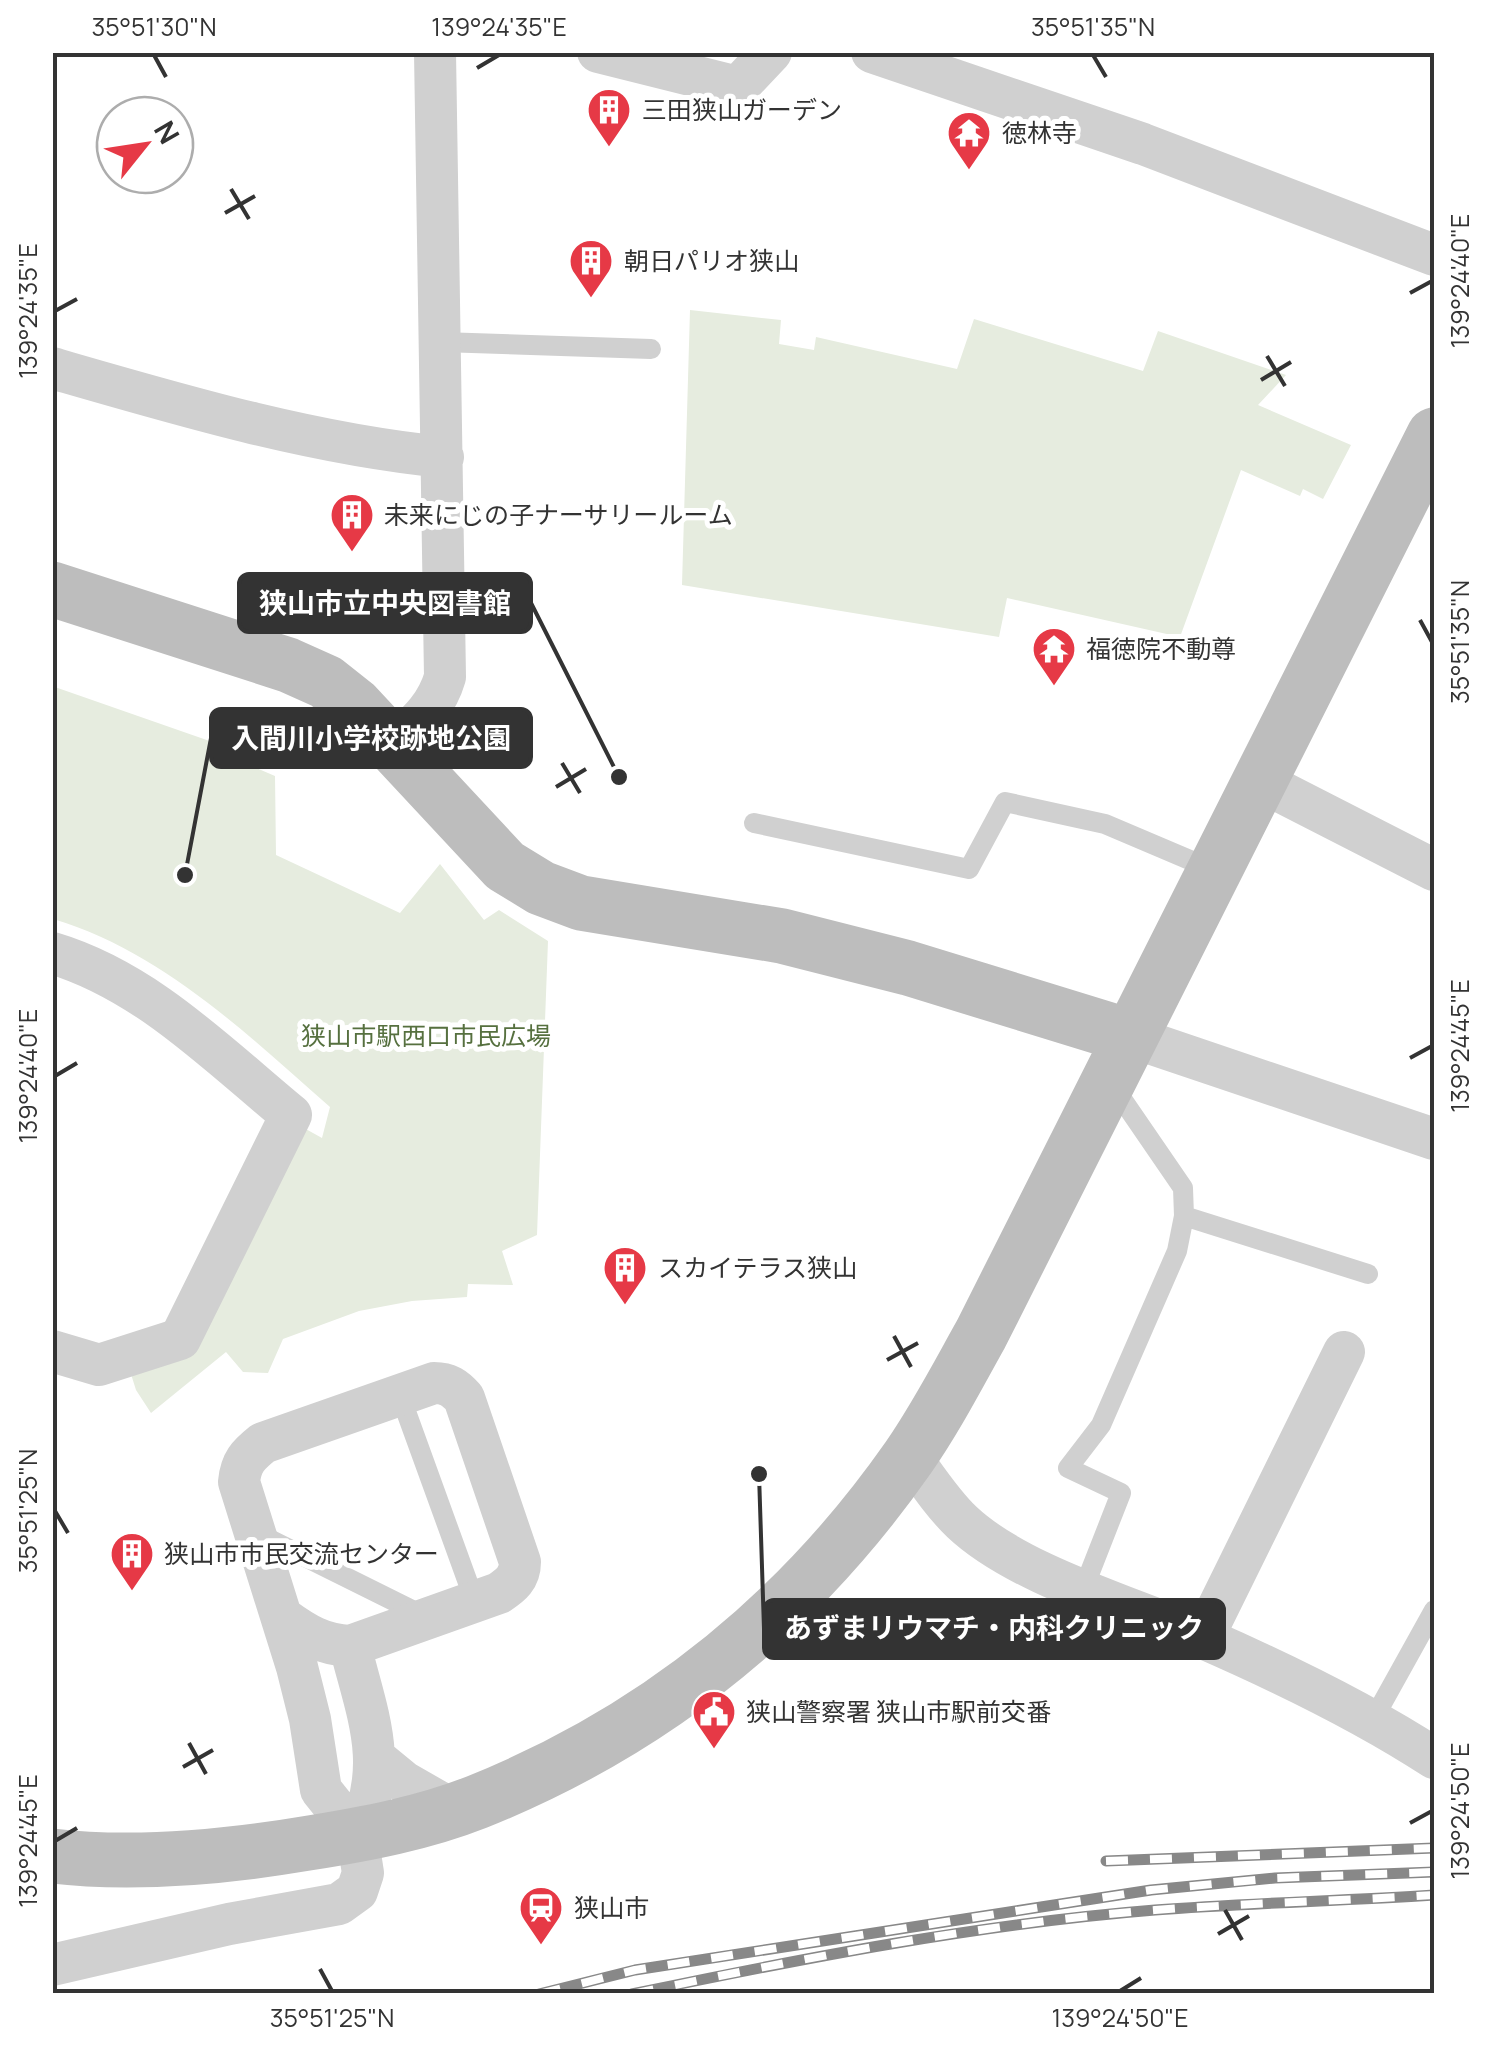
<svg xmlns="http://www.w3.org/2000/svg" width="1487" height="2046" font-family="Manrope,'Noto Sans JP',sans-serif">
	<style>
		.green { fill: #e6ecdf }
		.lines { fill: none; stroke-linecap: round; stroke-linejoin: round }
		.lane { stroke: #d0d0d0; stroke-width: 20 }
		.street { stroke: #d0d0d0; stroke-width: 42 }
		.secondary { stroke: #bdbdbd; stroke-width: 55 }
		.rail-casing { stroke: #888; stroke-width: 11 }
		.rail { stroke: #fff; stroke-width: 8; stroke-dasharray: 22; stroke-linecap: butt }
		.ticks { fill: none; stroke: #333; stroke-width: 4 }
		.labels { text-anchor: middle; stroke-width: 10; stroke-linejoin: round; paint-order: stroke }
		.poi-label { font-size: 25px; fill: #333; stroke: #fff; text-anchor: start }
		.park-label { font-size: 25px; fill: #56703f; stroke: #fff }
		.leader { fill: none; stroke: #333; stroke-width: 4 }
		.callout-dot { fill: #333; stroke: #fff; stroke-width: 4 }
		.callout { fill: #333; stroke: #333; stroke-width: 4 }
		.callout-label { font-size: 28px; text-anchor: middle; font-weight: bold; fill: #fff }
		.neatline { fill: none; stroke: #333; stroke-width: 4 }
		.ticks-label { font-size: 25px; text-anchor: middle; fill: #333 }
	</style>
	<rect width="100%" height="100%" fill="#fff"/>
	<path class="green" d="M690,310L781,320L779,344L814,350L816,337L957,369L974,319L1143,371L1158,331L1286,375L1258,405L1351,445L1323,499L1303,489L1300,496L1241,470L1180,637L1007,598L999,637L682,585Z
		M52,686L221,745L219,752L275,776L276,855L400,913L440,864L484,920L499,910L548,941L537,1235L502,1251L513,1285L468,1284L467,1297L412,1301L359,1311L283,1339L268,1373L243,1372L226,1352L151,1413L136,1390L130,1371L304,1128L322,1138L330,1107C247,1034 161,951 53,919Z"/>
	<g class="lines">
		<path class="lane" d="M441,342L651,349
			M754,823L969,869L1005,802L1105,824L1211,869
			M1184,1216L1368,1274
			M400,1395L475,1602
			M257,1533L424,1616
			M1083,1590L1121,1493L1068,1468L1101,1425L1177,1251L1184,1216L1183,1188L1111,1083
			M1374,1718L1434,1610"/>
		<path class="street" d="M598,52L738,87L771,52
			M872,52L1143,144L1434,255
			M52,368C180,405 311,444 443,457
			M393,746C416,724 436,708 445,677L435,52
			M1258,780L1434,870
			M52,953C146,981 218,1055 291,1115L180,1339L99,1365L52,1351
			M1129,1036L1434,1139
			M910,1456C926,1478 942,1503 962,1522C1018,1575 1132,1607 1203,1638C1283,1673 1362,1711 1434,1758
			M1203,1638L1344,1352
			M350,1646C368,1717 390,1765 357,1835
			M376,1759L404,1782L453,1810
			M52,1965L229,1924L339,1904L357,1891L363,1873L357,1835L321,1790L310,1719L297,1667L239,1482C241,1462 248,1455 263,1443L434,1383C448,1383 455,1388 464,1398L520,1562C520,1578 511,1585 499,1593L350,1646C323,1645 305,1634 283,1618"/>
		<path class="secondary" d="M52,589L288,665L326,682L355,705L505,866L541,888L581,903L782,936L908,968L1129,1036
			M52,1856C137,1866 226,1857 309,1843C366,1834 424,1823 477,1802C656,1730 798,1615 908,1458C936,1418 958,1375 981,1334L1434,435"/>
		<defs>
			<path id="rail" d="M1106,1861L1434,1848
				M539,1994L635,1970L1151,1890L1275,1878L1434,1872
				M632,1994C804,1958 979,1924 1155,1910C1248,1903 1341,1901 1434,1895"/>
		</defs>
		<use href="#rail" class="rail-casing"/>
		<use href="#rail" class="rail"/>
	</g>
	<path class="ticks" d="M154,55L166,77M1093,55L1106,77M477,68L499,55M231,189L249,219M225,213L255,196M1410,293L1432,281M55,311L77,299M1267,356L1285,386M1261,380L1291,362M1420,620L1432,642M562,763L580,793M556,787L586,769M1410,1058L1432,1046M55,1076L77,1063M894,1336L911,1367M887,1360L918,1343M55,1511L68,1533M189,1743L206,1774M183,1767L213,1750M1410,1823L1432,1811M55,1841L77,1828M1225,1910L1242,1940M1218,1934L1249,1916M320,1969L332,1991M1120,1991L1141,1978"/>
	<defs>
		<symbol id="building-pin" viewBox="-11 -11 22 30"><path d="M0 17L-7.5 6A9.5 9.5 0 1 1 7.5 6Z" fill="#e63946" stroke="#fff"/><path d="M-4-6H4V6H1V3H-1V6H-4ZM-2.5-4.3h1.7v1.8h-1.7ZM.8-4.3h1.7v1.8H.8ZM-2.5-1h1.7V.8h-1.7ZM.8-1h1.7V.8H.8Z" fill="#fff"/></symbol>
		<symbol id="temple-pin" viewBox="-11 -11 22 30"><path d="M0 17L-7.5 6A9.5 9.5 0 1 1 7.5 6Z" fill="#e63946" stroke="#fff"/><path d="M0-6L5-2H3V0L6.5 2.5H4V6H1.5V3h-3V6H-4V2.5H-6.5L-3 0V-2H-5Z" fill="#fff"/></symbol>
		<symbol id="civic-pin" viewBox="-11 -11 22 30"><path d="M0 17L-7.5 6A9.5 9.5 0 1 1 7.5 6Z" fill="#e63946" stroke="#fff"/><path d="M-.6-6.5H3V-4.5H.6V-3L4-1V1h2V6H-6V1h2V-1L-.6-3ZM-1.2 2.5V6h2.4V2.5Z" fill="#fff"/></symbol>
		<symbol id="station-pin" viewBox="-11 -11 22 30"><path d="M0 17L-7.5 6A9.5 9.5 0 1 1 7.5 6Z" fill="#e63946" stroke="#fff"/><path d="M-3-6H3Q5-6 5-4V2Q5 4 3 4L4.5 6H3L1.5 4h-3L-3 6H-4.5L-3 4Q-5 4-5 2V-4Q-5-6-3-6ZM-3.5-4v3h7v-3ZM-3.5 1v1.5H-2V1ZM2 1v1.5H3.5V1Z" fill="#fff"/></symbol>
	</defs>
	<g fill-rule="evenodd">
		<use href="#building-pin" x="584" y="85" width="50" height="68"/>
		<use href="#temple-pin" x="944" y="108" width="50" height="68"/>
		<use href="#building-pin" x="566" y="236" width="50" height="68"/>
		<use href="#building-pin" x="327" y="490" width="50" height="68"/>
		<use href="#temple-pin" x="1029" y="624" width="50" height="68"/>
		<use href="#building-pin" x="600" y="1243" width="50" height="68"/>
		<use href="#building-pin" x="107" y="1529" width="50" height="68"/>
		<use href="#civic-pin" x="689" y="1687" width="50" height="68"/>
		<use href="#station-pin" x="516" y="1883" width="50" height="68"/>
	</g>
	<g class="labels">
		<g class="poi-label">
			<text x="642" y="119">三田狭山ガーデン</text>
			<text x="1002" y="142">徳林寺</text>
			<text x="624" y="270">朝日パリオ狭山</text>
			<text x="384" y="524">未来にじの子ナーサリールーム</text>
			<text x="1086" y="658">福徳院不動尊</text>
			<text x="658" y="1277">スカイテラス狭山</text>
			<text x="164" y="1563">狭山市市民交流センター</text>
			<text x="746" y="1721">狭山警察署 狭山市駅前交番</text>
			<text x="574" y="1917">狭山市</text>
		</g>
		<g class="park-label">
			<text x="426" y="1045">狭山市駅西口市民広場</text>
		</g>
	</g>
	<path class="leader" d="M619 777L531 603M185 875L211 738M759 1474L764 1629"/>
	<g class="callout-dot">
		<circle cx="619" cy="777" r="10"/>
		<circle cx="185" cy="875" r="10"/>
		<circle cx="759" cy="1474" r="10"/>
	</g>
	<g class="callout">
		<rect x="239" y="574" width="292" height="58" rx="10"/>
		<rect x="211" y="709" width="320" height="58" rx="10"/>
		<rect x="764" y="1600" width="460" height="58" rx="10"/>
	</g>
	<g class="callout-label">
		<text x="385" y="613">狭山市立中央図書館</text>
		<text x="371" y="748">入間川小学校跡地公園</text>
		<text x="994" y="1638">あずまリウマチ・内科クリニック</text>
	</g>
	<rect width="1487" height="2046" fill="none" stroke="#ffffff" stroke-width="110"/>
	<g transform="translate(145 145) rotate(60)"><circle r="48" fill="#ffffff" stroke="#adadad" stroke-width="2.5"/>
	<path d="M0-8L18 38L0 25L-18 38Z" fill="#e63946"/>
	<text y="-15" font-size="28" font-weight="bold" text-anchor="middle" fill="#333333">N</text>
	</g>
	<rect x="55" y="55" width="1377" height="1936" class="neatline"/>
	<g class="ticks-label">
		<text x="154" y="36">35°51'30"N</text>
		<text x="499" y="36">139°24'35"E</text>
		<text x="1093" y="36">35°51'35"N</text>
		<text transform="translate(1460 281) rotate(-90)" y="9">139°24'40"E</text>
		<text transform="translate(28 311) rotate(-90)" y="9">139°24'35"E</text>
		<text transform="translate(1460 642) rotate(-90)" y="9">35°51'35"N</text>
		<text transform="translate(1460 1046) rotate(-90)" y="9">139°24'45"E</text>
		<text transform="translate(28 1076) rotate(-90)" y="9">139°24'40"E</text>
		<text transform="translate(28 1511) rotate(-90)" y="9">35°51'25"N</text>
		<text transform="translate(1460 1811) rotate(-90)" y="9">139°24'50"E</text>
		<text transform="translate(28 1841) rotate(-90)" y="9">139°24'45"E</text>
		<text x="332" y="2027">35°51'25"N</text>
		<text x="1120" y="2027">139°24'50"E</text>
	</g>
</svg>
